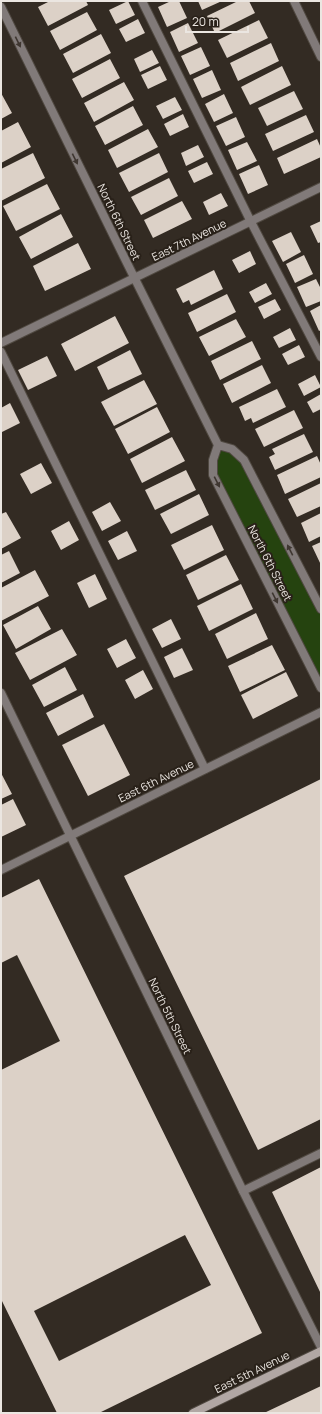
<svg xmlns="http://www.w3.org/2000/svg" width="322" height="1414" font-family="Manrope,sans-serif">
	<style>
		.green { fill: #25430f }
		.building { fill: #dcd1c7; fill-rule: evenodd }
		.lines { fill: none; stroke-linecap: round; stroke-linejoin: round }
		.lane-casing { stroke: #504941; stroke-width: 10 }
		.street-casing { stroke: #504941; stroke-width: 10 }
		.secondary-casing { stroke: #504941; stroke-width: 10 }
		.lane { stroke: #817a79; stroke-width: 8 }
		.street { stroke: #817a79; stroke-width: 8 }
		.secondary { stroke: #b1a7a4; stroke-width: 8 }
		.oneway { fill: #3f3731 }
		.labels { text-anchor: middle; stroke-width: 4; stroke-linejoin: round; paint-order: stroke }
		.street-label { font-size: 11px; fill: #ebe6e1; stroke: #292119 }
	</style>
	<rect width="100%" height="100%" fill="#332b23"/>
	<path class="green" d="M218,445L244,460L321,609V688L213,475Z"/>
	<path class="building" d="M50,1H86L88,5L48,26L38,7Z
		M128,1L135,15L116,24L109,10Z
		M171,1H179L187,18L167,27L158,7Z
		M198,1H222L202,10Z
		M238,1H249L255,13L215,33L207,16Z
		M87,12L97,30L60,50L50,31Z
		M138,19L145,33L126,42L119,29Z
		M259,20L268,38L227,58L218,40Z
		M188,23L198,43L179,52L170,32Z
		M101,34L111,53L73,73L63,54Z
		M271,43L279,61L238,81L230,63Z
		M201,47L210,66L190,75L181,56Z
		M152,50L159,63L140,72L134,59Z
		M110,59L120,78L82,98L72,79Z
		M160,66L167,80L148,89L141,75Z
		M282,66L291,85L250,105L241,87Z
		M212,70L221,90L202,98L193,79Z
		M124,82L134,100L94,122L84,103Z
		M294,91L303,109L267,126L258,108Z
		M1,93L12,113L1,119Z
		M224,94L233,113L214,122L205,104Z
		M175,97L182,110L163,119L156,106Z
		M133,106L143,125L105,145L95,126Z
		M183,114L189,127L170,136L164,124Z
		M306,115L314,132L273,151L265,134Z
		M236,117L245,137L226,146L216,126Z
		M18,122L31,147L1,163V131Z
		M148,129L158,147L117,168L108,150Z
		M317,139L321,148V157L284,174L277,158Z
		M247,142L257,161L237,170L228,150Z
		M198,145L204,157L186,166L181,153Z
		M33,153L45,178L1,201V169Z
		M159,153L168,172L129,192L119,173Z
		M207,162L213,174L194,183L188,171Z
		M259,165L268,185L248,194L239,174Z
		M169,178L178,196L141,215L131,197Z
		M47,184L60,209L16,231L3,206Z
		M221,193L228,206L209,215L203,202Z
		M182,201L192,219L153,238L144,220Z
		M61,214L73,237L31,259L19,237Z
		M321,221V242L318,243L310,226Z
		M291,232L301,252L283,262L272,241Z
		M78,243L91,269L45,291L33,266Z
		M250,251L256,264L239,273L232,260Z
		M304,255L313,274L295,283L286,264Z
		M214,270L223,289L191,305L189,300L183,303L176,289Z
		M316,279L321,289V301L306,307L297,287Z
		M266,283L272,294L255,303L249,292Z
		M227,294L236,312L197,332L188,313Z
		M275,299L281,310L264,319L258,307Z
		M321,305V330L319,331L310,311Z
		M115,316L129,343L75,371L61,344Z
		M236,319L246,337L209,356L199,337Z
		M290,328L296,340L279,348L273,337Z
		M252,341L261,359L220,380L211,361Z
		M299,345L305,357L288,365L282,354Z
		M130,350L142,374L108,390L97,367Z
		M47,356L57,376L28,390L18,370Z
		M262,365L271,383L232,403L223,384Z
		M315,375L321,387L304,396L298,384Z
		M144,380L157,404L114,426L101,402Z
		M277,389L286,407L253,423L251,418L245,421L239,407Z
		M321,394V409L313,413L307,402Z
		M10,403L20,423L2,432L1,408Z
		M157,407L170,432L128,454L115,429Z
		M294,410L303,428L264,447L255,429Z
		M304,434L313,452L275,470L269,457L275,454L272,449Z
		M172,437L185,461L142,483L130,459Z
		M317,456L321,465V477L285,494L277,475Z
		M41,463L52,483L31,494L20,474Z
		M186,470L196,490L155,510L145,490Z
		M321,483V506L297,517L288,499Z
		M199,494L209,515L171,534L160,514Z
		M110,502L121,521L102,531L92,512Z
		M6,512L21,538L1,549V514Z
		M321,513V536L309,542L301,523Z
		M69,521L79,540L61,550L51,531Z
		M212,525L224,550L184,570L171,545Z
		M127,531L137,551L118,560L108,541Z
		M321,542V565L312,546Z
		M9,551L20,573L1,583V555Z
		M226,555L239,580L198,600L186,575Z
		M35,570L49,596L1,621V588Z
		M95,574L107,599L89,608L77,583Z
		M241,584L253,609L209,631L197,606Z
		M38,606L51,629L16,649L3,625Z
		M256,613L268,639L227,659L215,634Z
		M171,619L181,639L162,648L152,629Z
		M62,629L77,655L30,680L15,653Z
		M126,639L136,658L117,668L107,649Z
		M272,645L285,670L240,692L228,666Z
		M182,648L193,670L174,678L164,657Z
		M65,667L77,690L44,707L32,685Z
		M143,670L153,689L135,699L125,680Z
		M286,672L298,696L253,719L241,695Z
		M83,694L94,717L58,736L46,713Z
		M104,724L130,775L88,796L62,745Z
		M1,773L12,794L1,799Z
		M321,779V1119L258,1150L124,876Z
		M13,799L26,825L1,837V805Z
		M39,879L262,1333L99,1413H57L1,1299V1070L60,1041L17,955L1,963V898ZM185,1235L211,1285L59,1361L34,1311Z
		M321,1167V1294L272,1192Z
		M321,1386V1413H264Z"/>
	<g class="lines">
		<defs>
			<path id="lane" d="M142,1L251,222L321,357
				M1,352L205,769
				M243,1191L321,1153"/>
			<path id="street" d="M294,1L321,57
				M1,7L127,263L218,445L232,449L244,460L321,609
				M1,343L321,187
				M218,445L213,460V475L321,688
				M1,693L243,1191L321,1347
				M1,870L321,712"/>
			<path id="secondary" d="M193,1413L321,1351"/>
		</defs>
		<use href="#lane" class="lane-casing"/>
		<use href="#street" class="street-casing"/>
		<use href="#secondary" class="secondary-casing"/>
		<use href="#lane" class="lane"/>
		<use href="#street" class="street"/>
		<use href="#secondary" class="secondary"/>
	</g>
	<defs><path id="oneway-solid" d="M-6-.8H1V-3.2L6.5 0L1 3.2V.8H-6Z"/></defs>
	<g class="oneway">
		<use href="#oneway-solid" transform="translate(18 42) rotate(64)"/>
		<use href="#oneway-solid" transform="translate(75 159) rotate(64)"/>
		<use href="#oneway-solid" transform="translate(217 482) rotate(63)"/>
		<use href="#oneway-solid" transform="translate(290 550) rotate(-117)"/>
		<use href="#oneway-solid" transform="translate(275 598) rotate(63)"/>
	</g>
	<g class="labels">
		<g class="street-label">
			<text transform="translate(119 222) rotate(64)" y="4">North 6th Street</text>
			<text transform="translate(189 240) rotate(-26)" y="4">East 7th Avenue</text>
			<text transform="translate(270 563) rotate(63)" y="4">North 6th Street</text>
			<text transform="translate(156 781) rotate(-26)" y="4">East 6th Avenue</text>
			<text transform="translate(170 1016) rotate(64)" y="4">North 5th Street</text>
			<text transform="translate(252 1372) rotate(-26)" y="4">East 5th Avenue</text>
		</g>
	</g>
	<rect width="322" height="1414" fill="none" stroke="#ebe6e1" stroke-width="4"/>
	<path d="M186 26v6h62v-6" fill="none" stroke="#ebe6e1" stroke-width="2"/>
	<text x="192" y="26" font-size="12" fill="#ebe6e1" stroke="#292119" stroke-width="3" paint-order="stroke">20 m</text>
</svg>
